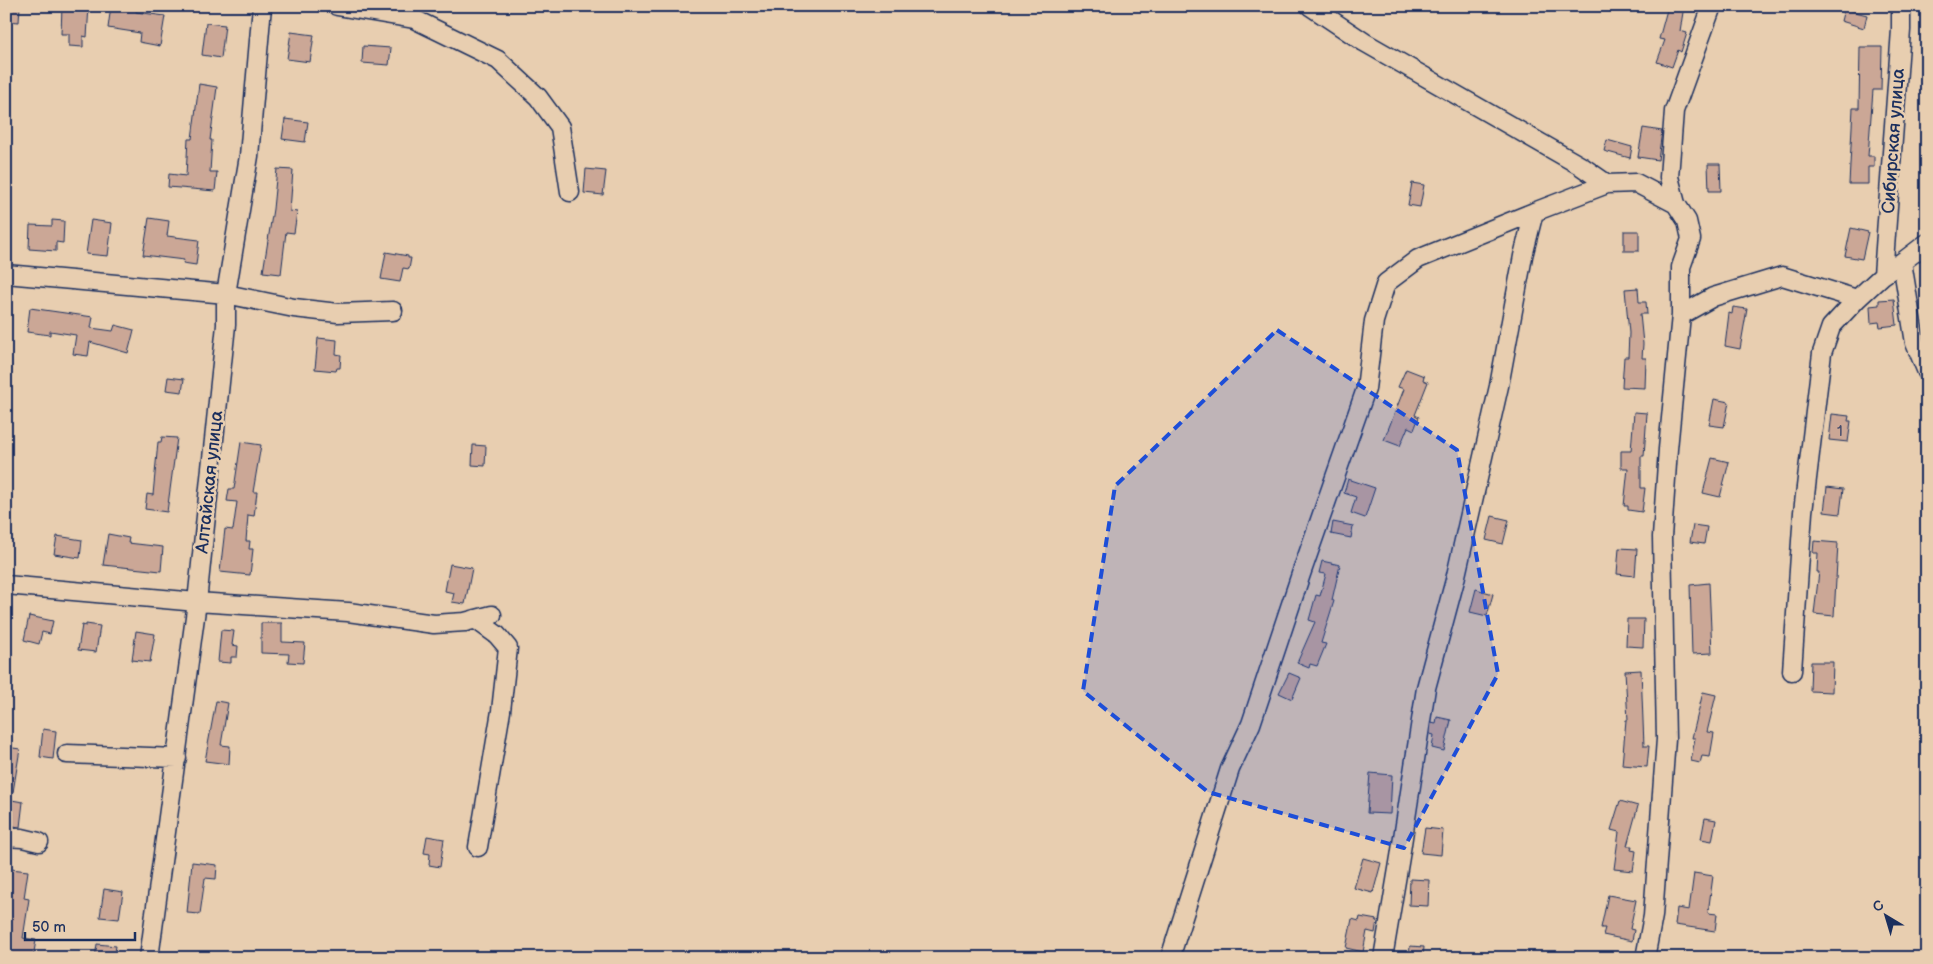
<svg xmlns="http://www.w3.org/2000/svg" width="1933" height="964" font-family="'Balsamiq Sans',sans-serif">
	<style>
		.building { fill: #cba796; stroke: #1b2f5e }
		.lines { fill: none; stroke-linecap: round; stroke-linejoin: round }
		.minor-casing { stroke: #1b2f5e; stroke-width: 21 }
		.minor { stroke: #e8ceb0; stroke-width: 18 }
		.marked { fill: #1d4ed8; fill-opacity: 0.2; stroke: #1d4ed8; stroke-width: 4; stroke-dasharray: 10 6; stroke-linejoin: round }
		.labels { text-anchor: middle; stroke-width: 5; stroke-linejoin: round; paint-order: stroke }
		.number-label { font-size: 15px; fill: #474d6c }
		.street-label { font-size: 18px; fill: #1b2f5e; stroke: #e8ceb0 }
	</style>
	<rect width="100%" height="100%" fill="#e8ceb0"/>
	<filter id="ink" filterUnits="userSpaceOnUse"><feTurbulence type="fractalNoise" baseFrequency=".02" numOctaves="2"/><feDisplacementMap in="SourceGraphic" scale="10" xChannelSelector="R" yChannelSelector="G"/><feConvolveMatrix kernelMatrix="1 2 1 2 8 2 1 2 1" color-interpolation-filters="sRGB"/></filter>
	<g filter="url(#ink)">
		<path class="building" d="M6,6H20L19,22L6,21Z
			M62,6H89L87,37L83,36V47L69,46V34H61Z
			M111,6H137L136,12L165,16L160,46L139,42L140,33L108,28Z
			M1668,6H1684L1680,31L1687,33L1681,52L1678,50L1672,67L1657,62L1665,40L1659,39Z
			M1844,9L1867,15L1864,28L1841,21Z
			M206,23L225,25L221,58L202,55Z
			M291,32L314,35L310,62L287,59Z
			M363,46L391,48L389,65L362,63Z
			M1860,47H1882L1881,90H1873L1868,156H1874V167H1868V184H1849L1853,108H1859Z
			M199,84L217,87L210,140H212L210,172H217L215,191L168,187L169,174L186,176L188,139H192Z
			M285,119L308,122L305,142L282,139Z
			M1643,128L1662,131L1658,160L1638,157Z
			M1607,140L1632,147L1630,158L1604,151Z
			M1708,164H1720L1721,191H1709Z
			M277,169L293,170L290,211L297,212L294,233L286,232L281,274L263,272L273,209Z
			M586,169L606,171L603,195L584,193Z
			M1412,183L1424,185L1420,207L1408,205Z
			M149,218L169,221L167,236L199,240L196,265L183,263L184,260L143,255Z
			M52,220L64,221L63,243L56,242V251L29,249L30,225L52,226Z
			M91,220L112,223L108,256L86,254Z
			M1851,228L1868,232L1862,259L1845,256Z
			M1624,231H1639V251H1624Z
			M386,252L408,256V258H411L409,269L403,268L400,282L381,279Z
			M1638,288L1639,302H1646L1647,314H1640L1643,344L1642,358H1646L1645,388L1622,387L1624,357H1628L1629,333L1625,289Z
			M1894,299L1897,325L1880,327L1879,322L1871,323L1870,306L1879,305V300Z
			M1733,307L1747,309L1740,349L1725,346L1729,313L1732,314Z
			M30,308L93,317L91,328L113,331L115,325L134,330L128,353L90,342L88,356L73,354L76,335L50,331V335L27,332Z
			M318,338L337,340L336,354L341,355L340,368H337L336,371L315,369Z
			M1406,369L1424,376L1423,380L1428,382L1415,415L1419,417L1414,430L1408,427L1400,446L1384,440L1404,389L1398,387Z
			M168,377L184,379L182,392L166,390Z
			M1714,399L1729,402L1724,427L1709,425Z
			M1634,412L1647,413L1644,456H1641V488H1645L1642,512L1628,510V506H1624L1628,468H1621V451H1631Z
			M1832,414L1849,416L1848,421H1851L1848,442L1829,440Z
			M162,437L177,438L167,512L145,509L147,494L153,495L158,442H161Z
			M241,442L261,445L253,492H257L254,516L248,515L246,541H250L249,549H253L250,575L220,572L225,529L233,530L237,502L227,501L229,489H234Z
			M473,445L486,446L485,466L472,465Z
			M1712,458L1729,462L1720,497L1703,493Z
			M1348,479L1375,488L1365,518L1351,513L1356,497L1344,493Z
			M1827,487L1843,489L1840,514L1824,512Z
			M1492,516L1509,520L1503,544L1486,540Z
			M1333,522L1353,526L1351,538L1331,534Z
			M1693,525L1707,527L1704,544L1690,542Z
			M108,534L129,538L128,543L163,547L161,571L103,565Z
			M57,536L82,540L80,558L54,554Z
			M1814,541L1838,543L1834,616L1814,614L1819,572H1817L1818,553H1813Z
			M1619,548L1637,549L1635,576L1617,574Z
			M1322,561L1340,565L1332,600L1334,601L1321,643L1326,644L1317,666L1310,664L1309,668L1297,663L1315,622L1309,620L1316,595L1320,596L1326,574L1319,573Z
			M450,564L472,568L465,604L452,602L454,593L445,591Z
			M1709,583L1712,653L1692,654L1690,585Z
			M1476,589L1493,594L1487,616L1470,612Z
			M29,616L53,621L50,634L42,632L39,644L24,640Z
			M1627,619H1644L1643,647L1626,646Z
			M261,623H282V642L305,643L303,663L288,662L289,654L261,653Z
			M86,624L100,626L96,652L78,650L82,625L86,626Z
			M221,630L234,631L232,645L238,646L237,657H231V663L218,662Z
			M136,631L155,634L150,662L132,660Z
			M1811,662H1833L1832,692L1810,691Z
			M1641,670L1644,746H1649L1647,767L1622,765L1626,720H1628L1625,671Z
			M1289,673L1301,678L1292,699L1279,693Z
			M1703,692L1716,695L1707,732L1714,733L1710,757L1702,756L1700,763L1691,761L1695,738H1692Z
			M216,701L228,703L221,745L230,746L229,764L205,761Z
			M1437,717L1451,720L1444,751L1432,748L1434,735L1430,734L1431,723L1436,724Z
			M43,729L56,731L53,759L40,757Z
			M6,747L20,749L13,792L6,791Z
			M1370,773L1392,775L1390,814L1367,813Z
			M6,799L23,802L20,827L6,825Z
			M1620,801L1638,806L1627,846H1632L1631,850L1636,851L1633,871L1614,869L1619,832L1611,830Z
			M1705,818L1716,820L1712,841L1701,839Z
			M1425,828L1443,830L1441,855L1421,853Z
			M427,836L444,839L440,867L429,865L430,854L424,853Z
			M1363,858L1381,863L1373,893L1354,888Z
			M192,862L217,865L216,879L205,878L200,914L187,913Z
			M11,869L28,871L24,898L29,899L23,938L36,940L33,958H6V881L9,882Z
			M1694,873L1713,876L1708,913L1717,914L1715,931L1675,925L1677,908L1689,910Z
			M1410,879L1429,880L1428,906L1409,905Z
			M104,889L123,892L119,919L100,917Z
			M1608,895L1636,900L1630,929L1634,930L1632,941L1603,935L1605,928H1601Z
			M1360,917L1377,920L1375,933L1367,931L1363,952L1346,948L1352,919L1359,921Z
			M97,944L116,946L114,958H95Z
			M1410,946L1424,947L1423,958H1409Z"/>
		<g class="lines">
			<defs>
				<path id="minor" d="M337,6L414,19L498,60L538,97L560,127L570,192
					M1310,6L1364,42L1581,166L1607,184
					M1676,204L1669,177L1674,111L1712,6
					M1534,212L1607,184L1636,183L1676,204L1687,221L1691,239L1681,267V315L1713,297L1782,276L1857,299L1883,275L1902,262
					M1927,243L1902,262L1915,343L1927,372
					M6,274L226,294L294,308L338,313L393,311
					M1883,275L1901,30V6
					M6,585L197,602L348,612L434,624L465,622L492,615
					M475,619L497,635L508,648L501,711L478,847
					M1792,671L1803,512L1822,353L1831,327L1857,299
					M67,754L177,758
					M6,837L22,838L39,842
					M149,958L197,602L226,325V294L249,156L262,6
					M1170,958L1230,769L1251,724L1301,574L1366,389L1374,321L1386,283L1418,259L1534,212L1523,256L1499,386L1455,580L1426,688L1400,857L1383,958
					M1645,958L1653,916L1666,739L1662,537L1668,449L1681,315"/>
			</defs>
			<use href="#minor" class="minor-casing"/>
			<use href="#minor" class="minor"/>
		</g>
	</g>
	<path class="marked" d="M1277,330L1457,450L1498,674L1404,848L1208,792L1083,691L1115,486Z"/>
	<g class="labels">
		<g class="number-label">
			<text x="1840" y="436">1</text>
		</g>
		<g class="street-label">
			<text transform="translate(1893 141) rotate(-86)" y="6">Сибирская улица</text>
			<text transform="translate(209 482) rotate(-84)" y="6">Алтайская улица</text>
		</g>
	</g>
	<rect width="1933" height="964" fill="none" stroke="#e8ceb0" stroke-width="25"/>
	<rect x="12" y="12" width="1908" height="939" fill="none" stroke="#1b2f5e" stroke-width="2" filter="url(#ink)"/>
	<g transform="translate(1886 916) rotate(322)" stroke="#e8ceb0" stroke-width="4" paint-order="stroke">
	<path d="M0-4L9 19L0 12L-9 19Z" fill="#1b2f5e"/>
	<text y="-8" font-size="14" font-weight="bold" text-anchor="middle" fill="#1b2f5e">С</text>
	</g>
	<path d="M25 932v8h110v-8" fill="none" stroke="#1b2f5e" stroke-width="2.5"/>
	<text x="32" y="932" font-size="15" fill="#1b2f5e" stroke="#e8ceb0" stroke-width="4" paint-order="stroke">50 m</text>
</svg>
